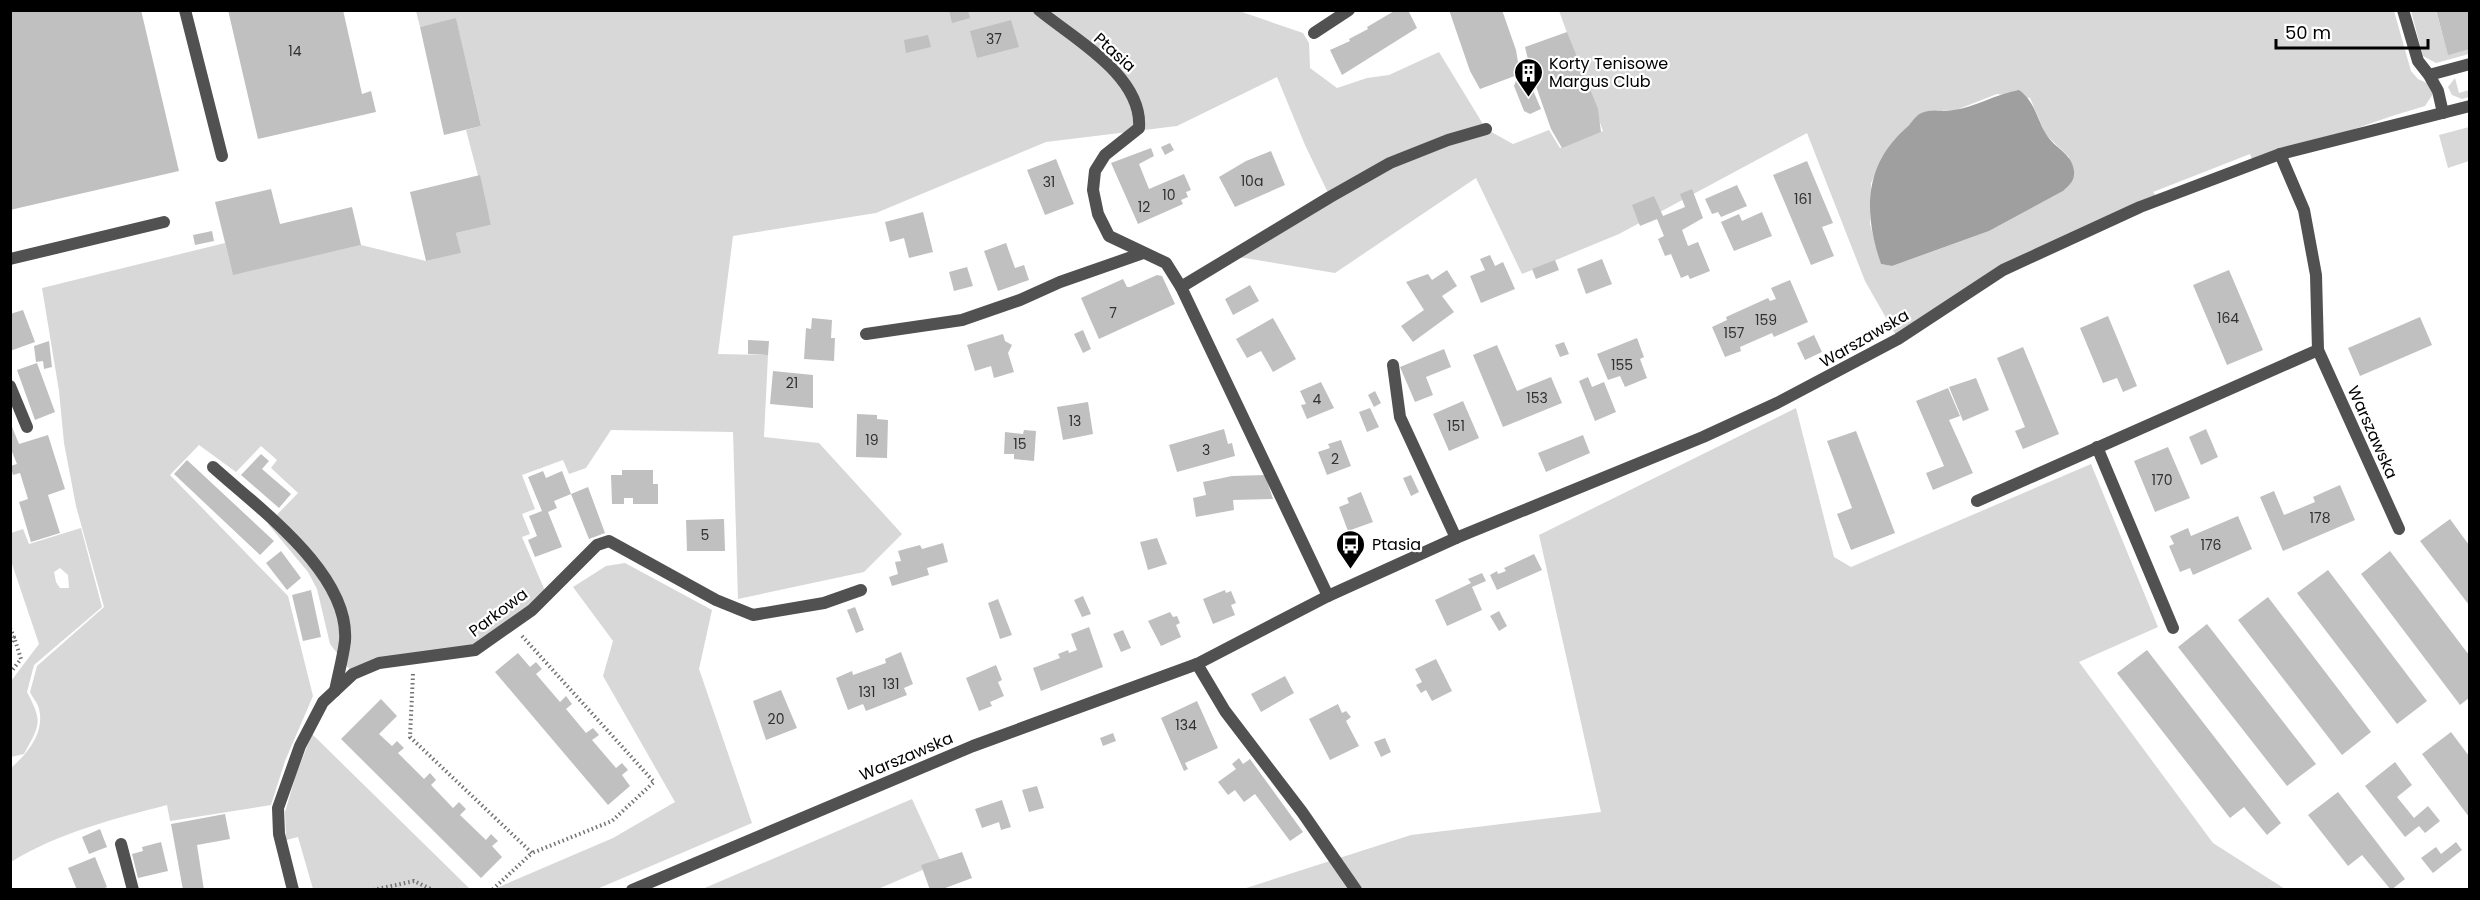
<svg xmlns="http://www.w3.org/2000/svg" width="2480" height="900" font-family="Poppins,sans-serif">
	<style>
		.green { fill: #d8d8d8; fill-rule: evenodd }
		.water { fill: #9f9f9f }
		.building { fill: #c0c0c0 }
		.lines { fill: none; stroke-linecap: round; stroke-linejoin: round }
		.path { stroke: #737373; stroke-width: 4; stroke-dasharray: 1.5 3; stroke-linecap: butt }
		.service { stroke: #515151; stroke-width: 12 }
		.minor { stroke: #515151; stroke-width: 12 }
		.tertiary { stroke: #515151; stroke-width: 12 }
		.labels { text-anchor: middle; stroke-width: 4.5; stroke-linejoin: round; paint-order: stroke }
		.number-label { font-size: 14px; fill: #303030 }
		.street-label { font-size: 16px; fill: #000; stroke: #fff }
		.poi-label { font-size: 16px; fill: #000; stroke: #fff; text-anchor: start }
	</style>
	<rect width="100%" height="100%" fill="#fff"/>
	<path class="green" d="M416,11H1239L1303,33L1309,43L1310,68L1337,88L1367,78L1389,75L1439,52L1486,129L1513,144L1549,130L1560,148L1603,131L1559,11H2394L2411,71L2418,79L2429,84L2433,94L2425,106L2392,116L2254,164L2250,154L2153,192L2159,200L2003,270L1898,339L1865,281L1807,133L1619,234L1522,274L1476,178L1335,273L1232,256L1330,197L1305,145L1277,77L1177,126L1046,142L876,213L733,236L718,354L768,355L764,437L819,443L902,534L864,572L738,599L733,432L611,430L586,468L569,474L563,460L522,475L535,509L522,514L530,534L522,537L545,591L511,624L475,650L353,674L330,644L317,589L308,572L268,524L298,493L271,468L277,460L261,446L236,472L199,445L170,475L288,596L313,696L285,761L271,805L170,821L167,805C113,819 58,833 11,862V768C27,754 45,733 39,709C38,703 32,697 30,692L37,666L104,607L76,506L64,443L59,391L42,288L225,243L233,274L361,245L426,261L460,253L456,233L491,225L466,130L481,126L456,19L420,27ZM1997,94L2030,98L2046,135L2069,157L2063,191L1989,231L1892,266L1881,264L1870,224L1871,183L1887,150L1917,116L1938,110H1956Z
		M2411,11H2436L2448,54L2469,49V44V54L2436,63L2423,56Z
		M2455,78L2459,93L2469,90V97L2462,99L2452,95L2448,87Z
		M2469,127V161L2448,168L2439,135Z
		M1796,408L1834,557L1851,567L2091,464L2158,627L2079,662L2213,843L2285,889L1240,890L1411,835L1601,812L1539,535Z
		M81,528L102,607L34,665L27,692C43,722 40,725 24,754L11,757V681L39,644L11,561V533L23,529L29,544ZM60,568L68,575L69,588H60L56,582L54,572Z
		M625,563L712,610L699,669L752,823L597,889H494L613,838L675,802L603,676L613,641L573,587L606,566Z
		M312,734L470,889H313L298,837L286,840L285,812L296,775Z
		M912,799L941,862L878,889L700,890Z"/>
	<path class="water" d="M2019,90C2035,102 2036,117 2046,134C2054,148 2072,153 2074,171C2075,181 2069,185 2063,191L1989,231L1892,266L1881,264C1864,214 1863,167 1905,129C1910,125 1913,119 1918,115C1929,108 1941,112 1954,110C1975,107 1996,94 2019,90Z"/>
	<path class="building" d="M10,10H141L179,171L10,210Z
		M228,10H343L362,94L371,91L376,112L258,139Z
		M949,10H968L970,18L952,23Z
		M1396,10H1408L1417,28L1342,75L1330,50L1350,41L1349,39L1368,29L1367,27Z
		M1449,10H1502L1516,50L1520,74L1480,89L1470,71Z
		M2436,10H2469L2470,49L2448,55Z
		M456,18L481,126L444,135L420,27Z
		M1011,20L1019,47L977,58L970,31Z
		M1567,32L1598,109L1601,132L1562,148L1551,129L1531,72L1525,47Z
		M928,35L931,47L906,53L904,40Z
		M1527,76L1541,109L1530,114L1524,111L1514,86L1516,81Z
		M1170,143L1174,150L1165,155L1161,147Z
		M1151,148L1154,156L1139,164L1149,189L1184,174L1191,190L1186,192L1188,197L1181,200L1183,204L1138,224L1111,163Z
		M1271,151L1285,185L1235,207L1219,177L1246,161Z
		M1056,159L1074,204L1045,215L1027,170Z
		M1807,161L1833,223L1822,227L1834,256L1811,265L1773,175Z
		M480,175L491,225L456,233L461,253L426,261L410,192Z
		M1737,185L1747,206L1721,217L1718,212L1712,214L1705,199Z
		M271,189L280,224L352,207L361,245L233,275L215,202Z
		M1692,189L1703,218L1682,230L1688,246L1698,242L1710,271L1690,279L1688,275L1681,278L1671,254L1665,256L1658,239L1664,236L1657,219L1640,226L1632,205L1654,196L1663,216L1685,207L1680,194Z
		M923,212L933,252L909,258L904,238L890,242L885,222Z
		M1762,212L1772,236L1734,251L1721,222L1739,214L1742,221Z
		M212,231L214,241L195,245L193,235Z
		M1006,243L1015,268L1024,265L1029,280L998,291L984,251Z
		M1490,255L1495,266L1503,262L1515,289L1481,303L1470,276L1485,270L1480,259Z
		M1602,259L1612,284L1586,294L1577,269Z
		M1555,260L1559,270L1536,279L1532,269Z
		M967,267L973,286L954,291L949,272Z
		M1447,270L1457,286L1442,296L1454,312L1413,342L1401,326L1424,310L1406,282L1428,274L1432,280Z
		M2229,270L2263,350L2227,365L2193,285Z
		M1157,275L1162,276L1175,304L1099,339L1081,298L1123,279L1127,287H1130Z
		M1790,280L1808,322L1774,337L1772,333L1740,347L1741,351L1725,357L1712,327L1727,320L1726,317L1768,298L1770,301L1776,299L1771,288Z
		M1250,285L1259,301L1233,315L1225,299Z
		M23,310L35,342L10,351V314Z
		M2108,316L2137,386L2123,392L2117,378L2103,383L2080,328Z
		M2420,317L2432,345L2360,376L2348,348Z
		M812,318L832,320L831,338H835L834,361L804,359L806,328L811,329Z
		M1273,318L1296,359L1273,372L1261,351L1247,358L1236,339Z
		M1083,330L1091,349L1083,353L1074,334Z
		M1003,334L1005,341L1012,345L1008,353L1014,372L994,378L991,366L975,371L967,345Z
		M1814,335L1822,352L1805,360L1797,343Z
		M1637,338L1644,357L1640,359L1647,378L1625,387L1620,376L1608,380L1597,354Z
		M748,340L769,341L768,355L748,354Z
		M49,341L52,367L44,369L43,361L36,362L34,346Z
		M1564,342L1569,354L1560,357L1555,345Z
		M1497,345L1517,391L1551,377L1562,403L1503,427L1473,355Z
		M2023,347L2059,434L2023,449L2015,431L2025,427L1997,358Z
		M1444,349L1451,367L1426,377L1433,395L1415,402L1400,367Z
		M37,363L55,412L35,420L17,370Z
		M773,371L813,375V408L770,404Z
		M1588,377L1592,387L1604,382L1616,412L1595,421L1579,381Z
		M1976,378L1989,410L1963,421L1949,387Z
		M1321,382L1334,408L1307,419L1301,405L1306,404L1300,391Z
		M1948,388L1960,416L1949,420L1973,473L1933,490L1926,473L1944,466L1916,401Z
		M1375,391L1381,403L1374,407L1368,395Z
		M1463,401L1479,438L1449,451L1433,414Z
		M1088,402L1093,434L1063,440L1057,407Z
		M1370,408L1379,427L1367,432L1359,412Z
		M857,414L877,415V419L888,420L887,458L856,457Z
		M10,422L19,444L48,435L65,489L48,495L60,533L31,542L19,502L28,499L20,473L13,475L10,466L17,464L10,447Z
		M1224,429L1228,444L1232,443L1235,456L1177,472L1169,445Z
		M2206,429L2218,457L2201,465L2189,437Z
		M1024,430L1036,431L1034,461L1014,459V454H1004L1005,432L1023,434Z
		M1856,431L1895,533L1851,550L1837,514L1852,508L1827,441Z
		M1583,435L1590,453L1546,472L1538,453Z
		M1341,440L1351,466L1327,475L1318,452L1330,448L1328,444Z
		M2168,447L2190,498L2155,512L2134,461Z
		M261,454L269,461L262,469L291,494L279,508L241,475Z
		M187,460L274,541L260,555L174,474Z
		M622,470H653V484H658V504H633V498H624V504H612L611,475H622Z
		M543,471L546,478L562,471L571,494L588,487L605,533L589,539L571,494L554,501L557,508L548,512L562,547L535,557L528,540L537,536L529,516L542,511L528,477Z
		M1265,475L1273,499L1233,500L1234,510L1196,517L1193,498L1206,495L1203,482L1232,476Z
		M1411,475L1419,492L1411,496L1403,478Z
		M2340,485L2355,520L2283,551L2260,497L2274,491L2284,515L2315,502L2313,497Z
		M1361,492L1373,522L1348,531L1339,507L1349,503L1347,498Z
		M2238,516L2252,549L2193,575L2190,568L2180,572L2169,546L2174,544L2170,536L2188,528L2191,536Z
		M724,519L725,551H687L686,520Z
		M2450,519L2469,545V605L2420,541Z
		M1157,538L1167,564L1148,570L1140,542Z
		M943,543L948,562L927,568L929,575L892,586L889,577L898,574L895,562L901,561L898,551L920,545L922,549Z
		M281,551L301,578L287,590L266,563Z
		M2390,551L2469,655V698L2460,705L2361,574Z
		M1534,554L1542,570L1497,590L1490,575L1497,571L1498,574L1506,571L1504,568Z
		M2328,570L2427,701L2397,724L2297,593Z
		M1482,573L1486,581L1472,587L1482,610L1447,626L1435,600L1471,583L1468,579Z
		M311,590L321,637L303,641L292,595Z
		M1225,590L1226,593L1231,591L1236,603L1231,605L1235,615L1213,624L1203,599Z
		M1083,596L1091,614L1082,617L1074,600Z
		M2268,597L2371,732L2342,755L2238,620Z
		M998,599L1012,635L1000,639L988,603Z
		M855,607L864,630L856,633L847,610Z
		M1499,611L1507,626L1499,631L1490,616Z
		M1170,612L1173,617L1177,616L1180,623L1176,625L1181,637L1161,646L1148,621Z
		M2207,624L2316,764L2287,786L2178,647Z
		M1089,627L1103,667L1041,691L1033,668L1060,658L1058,654L1068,650L1069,653L1077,650L1071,634Z
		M1123,630L1131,648L1121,652L1113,634Z
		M2147,650L2281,823L2267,835L2244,807L2230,818L2117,673Z
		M901,652L913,684L904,688L907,695L866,711L863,704L848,710L836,678L852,671L853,675L886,663L885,659Z
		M518,653L530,667L536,662L542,669L536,674L560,702L566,696L572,704L566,709L586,733L593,728L599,735L592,740L616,768L622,763L628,770L622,775L630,786L608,805L495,672Z
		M1436,659L1452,691L1432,701L1426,690L1421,693L1416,685L1422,682L1415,669Z
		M996,665L1002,680L998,682L1004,696L990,702L992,706L979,711L966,678Z
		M1285,676L1294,693L1261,712L1251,694Z
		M781,690L797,728L766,740L753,701Z
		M381,699L397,716L379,734L392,746L397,741L404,748L398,753L424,779L430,773L436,780L431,785L453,808L459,802L466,809L460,815L486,840L491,834L498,841L492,846L502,857L481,878L341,739Z
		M1197,701L1218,748L1185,763L1188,769L1184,771L1161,718Z
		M1338,704L1342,713L1346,711L1351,717L1346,721L1359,746L1330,760L1309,719Z
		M2451,732L2469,756V817L2422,754Z
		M1113,733L1116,741L1103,746L1100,738Z
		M1385,738L1391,752L1381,757L1374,742Z
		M1239,758L1243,764L1250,759L1303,832L1290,841L1255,794L1244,802L1235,790L1228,795L1218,782L1236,769L1232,764Z
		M2395,762L2412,785L2397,797L2414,818L2428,806L2440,821L2425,833L2419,826L2405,837L2365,786Z
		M1037,786L1044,808L1029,812L1022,790Z
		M2338,792L2405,879L2391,890L2362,855L2348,866L2308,815Z
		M1002,800L1011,827L1001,830L999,822L982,828L975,809Z
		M225,814L230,839L197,845L204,890H183L171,824Z
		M100,829L107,847L89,854L82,837Z
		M161,842L168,871L138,878L132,854L143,851L142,847Z
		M2456,842L2462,850L2433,873L2421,858L2436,847L2441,854Z
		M962,852L972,878L940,890H930L921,865Z
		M95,857L107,887L100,890H77L68,868Z"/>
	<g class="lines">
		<path class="path" d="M10,628L14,637L10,638
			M522,636L654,782L612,821L532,853
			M10,646L14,638
			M10,673L21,659L14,637
			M413,674L410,737L532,853L492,890
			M373,890L414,881L433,890"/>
		<path class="service" d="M185,10L222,156
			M10,259L164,222
			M1181,287L1330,197L1390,163L1448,140L1486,129
			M2318,350L2399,529
			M1393,365L1400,417L1456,538
			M10,386L27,427
			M2097,447L2173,628
			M213,467C258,508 350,573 345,641C343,658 338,675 335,691
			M1197,664L1225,711L1302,812L1356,890
			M121,844L133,890"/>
		<path class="minor" d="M1039,10C1074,39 1143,76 1139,128L1105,155L1095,171L1093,190L1098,214L1109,236L1166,263L1181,287L1328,596
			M2403,10L2418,61L2429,75
			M1314,33L1349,10
			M2443,113L2438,91L2429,75L2470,64
			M866,334L962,320L1020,300L1060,282L1143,253
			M1977,501L2318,350L2316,275L2304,210L2280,154
			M293,890L279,834L278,808L300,746L323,702L353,674L379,663L475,650L532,610L597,545L609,541L716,600L753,615L824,603L861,590"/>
		<path class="tertiary" d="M632,890L973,746L1197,664L1328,596L1456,538L1703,437L1777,403L1898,339L2003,270L2140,207L2280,154L2470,106"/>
	</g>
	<defs>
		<symbol id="building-pin" viewBox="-11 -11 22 30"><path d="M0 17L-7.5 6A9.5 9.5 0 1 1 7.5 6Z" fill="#000" stroke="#fff"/><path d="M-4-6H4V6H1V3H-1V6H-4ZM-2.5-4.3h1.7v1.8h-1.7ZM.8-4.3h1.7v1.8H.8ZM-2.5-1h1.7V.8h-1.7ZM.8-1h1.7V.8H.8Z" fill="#fff"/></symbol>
		<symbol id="bus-pin" viewBox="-11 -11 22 30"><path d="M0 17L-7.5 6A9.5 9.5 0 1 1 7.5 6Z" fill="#000" stroke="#fff"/><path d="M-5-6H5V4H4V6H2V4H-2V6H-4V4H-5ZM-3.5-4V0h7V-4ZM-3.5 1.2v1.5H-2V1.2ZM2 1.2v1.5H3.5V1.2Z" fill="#fff"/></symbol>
	</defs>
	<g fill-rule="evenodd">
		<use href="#building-pin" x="1512" y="56" width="33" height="45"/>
		<use href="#bus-pin" x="1334" y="528" width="33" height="45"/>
	</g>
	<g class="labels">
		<g class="number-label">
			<text x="994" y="44">37</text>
			<text x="295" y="56">14</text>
			<text x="1252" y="186">10a</text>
			<text x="1049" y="187">31</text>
			<text x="1169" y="200">10</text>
			<text x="1803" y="204">161</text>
			<text x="1144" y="212">12</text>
			<text x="1113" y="318">7</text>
			<text x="2228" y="323">164</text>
			<text x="1766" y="325">159</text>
			<text x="1734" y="338">157</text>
			<text x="1622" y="370">155</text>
			<text x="792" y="388">21</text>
			<text x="1537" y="403">153</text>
			<text x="1317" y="404">4</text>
			<text x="1075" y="426">13</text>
			<text x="1456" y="431">151</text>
			<text x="872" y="445">19</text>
			<text x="1020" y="449">15</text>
			<text x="1206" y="455">3</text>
			<text x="1335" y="464">2</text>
			<text x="2162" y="485">170</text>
			<text x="2320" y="523">178</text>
			<text x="705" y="540">5</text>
			<text x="2211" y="550">176</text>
			<text x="891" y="689">131</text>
			<text x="867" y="697">131</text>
			<text x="776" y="724">20</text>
			<text x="1186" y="730">134</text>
		</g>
		<g class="street-label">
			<text transform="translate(1115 52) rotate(42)" y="6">Ptasia</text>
			<text transform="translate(1864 338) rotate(-30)" y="6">Warszawska</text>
			<text transform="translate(2373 432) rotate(66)" y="6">Warszawska</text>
			<text transform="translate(498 612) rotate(-37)" y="6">Parkowa</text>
			<text transform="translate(906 756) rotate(-23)" y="6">Warszawska</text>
		</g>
		<g class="poi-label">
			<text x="1549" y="69">Korty Tenisowe<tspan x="1549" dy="18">Margus Club</tspan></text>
			<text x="1372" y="550">Ptasia</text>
		</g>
	</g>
	<rect width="2480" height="900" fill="none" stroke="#000000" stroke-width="24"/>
	<path d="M2276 39v9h152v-9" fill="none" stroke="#000000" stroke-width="3"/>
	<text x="2285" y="39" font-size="18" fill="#000000" stroke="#ffffff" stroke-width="4.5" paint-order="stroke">50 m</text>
</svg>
